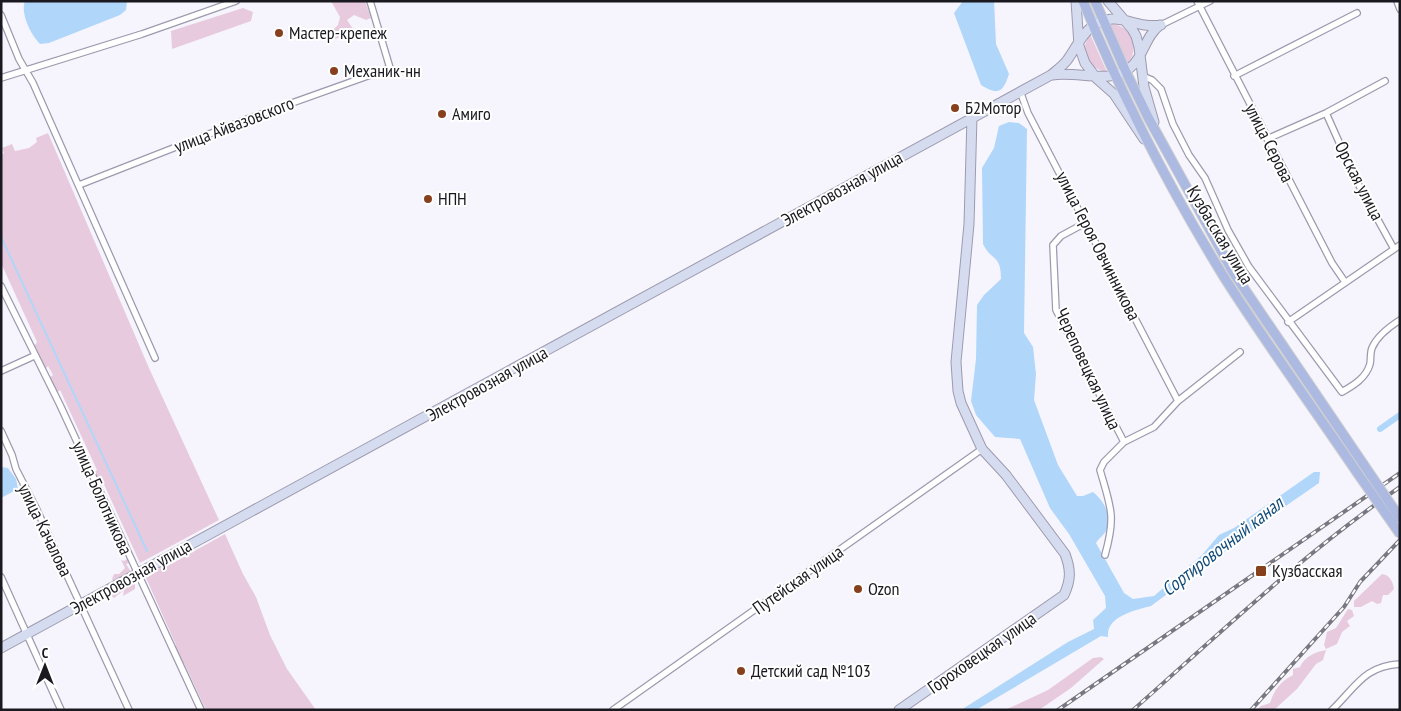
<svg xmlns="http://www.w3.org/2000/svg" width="1401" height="711" font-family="'PT Sans Narrow',sans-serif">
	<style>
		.green { fill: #e7cade }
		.water { fill: #b0d6fa }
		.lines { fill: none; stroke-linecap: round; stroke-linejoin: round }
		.stream { stroke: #b0d6fa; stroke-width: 2 }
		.canal { stroke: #b0d6fa; stroke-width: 6 }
		.street-casing { stroke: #9d9aaf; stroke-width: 8 }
		.secondary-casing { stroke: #9d9aaf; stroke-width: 11 }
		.primary-casing { stroke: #d1d1d2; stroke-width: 11 }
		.street { stroke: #fff; stroke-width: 5.5 }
		.secondary { stroke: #d6dcf0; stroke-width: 9 }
		.primary { stroke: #acb9e0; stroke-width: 9 }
		.rail-casing { stroke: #797880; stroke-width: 4 }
		.rail { stroke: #fff; stroke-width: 2; stroke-dasharray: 5.5; stroke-linecap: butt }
		.primary-bridge-casing { stroke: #d1d1d2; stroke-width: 11; stroke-linecap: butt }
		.primary-bridge { stroke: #acb9e0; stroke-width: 9 }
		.poi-dot { fill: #87401d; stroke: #fff; stroke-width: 2 }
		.labels { text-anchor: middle; stroke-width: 4; stroke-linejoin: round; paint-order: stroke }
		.poi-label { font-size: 18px; fill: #1a1920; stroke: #fff; text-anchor: start }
		.street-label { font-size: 18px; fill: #1a1920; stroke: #fff }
		.water-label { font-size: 19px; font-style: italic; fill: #134c79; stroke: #fff }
	</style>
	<rect width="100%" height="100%" fill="#f6f5fe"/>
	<path class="green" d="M331,1H365L371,18L366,20L354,15L347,20L355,32L332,40L329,34L338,25L340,17Z
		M243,8L253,12L251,21L172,49L171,31Z
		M1109,24C1130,23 1141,47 1128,64Z
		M1090,34L1107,72C1094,70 1085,61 1084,47Z
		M48,133L149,368L219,520L140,563L102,480L97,481L92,473L97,470L60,390L56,393L49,378L53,375L48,366L45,370L33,348L37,342L1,263V155L4,153L2,148L12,144L15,151L29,148L37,142L36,138Z
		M225,534L243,574L256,597L270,635L287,669L316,710H206L184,663L182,664L174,647L176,645L146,578L151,575H143L158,559L162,569Z
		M128,558L129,563L126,564L135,578V589L123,596L124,590L114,598L107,593L114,582L112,579L114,574H119L125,568L121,560L124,561Z
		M1382,574C1390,575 1393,582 1394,589L1388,595H1383L1381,603L1377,604L1372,601L1361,607H1354V601Z
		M1348,609L1352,610L1354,616L1347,621L1350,626L1342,632L1337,644L1326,649L1324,645L1327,632L1336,628Z
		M1326,650L1323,660L1316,664L1297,689L1274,710H1257L1261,706L1270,703C1274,690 1281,681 1293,675V669L1300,667C1304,657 1315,652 1326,650Z
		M1101,657L1104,659L1071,688L1039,710H1005L1048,690L1093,658Z"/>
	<path class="water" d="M25,1H127L126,10L120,15L49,43L40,44C31,35 20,14 25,1Z
		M963,1H994L996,44L1009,74C1003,92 999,96 981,85L954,13Z
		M1009,122L1019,123L1027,129L1024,333L1033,347L1036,374L1034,400L1058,465L1077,496H1083L1093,492C1104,501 1113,516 1106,531C1104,535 1099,538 1096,543L1124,593L1133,599L1154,596L1202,555L1219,535L1234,528L1314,472H1320L1319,483L1290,503L1151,606C1136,610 1106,616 1108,637L1101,636L976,710H961L1068,642L1094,629L1093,620L1106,608L1105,596L1069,534L1050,508L1020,439L995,437L976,415L971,401L976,359L977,305L984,295L1001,279C1001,254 992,262 983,244L982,168L994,148L999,126Z
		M1,467L8,468L16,479L18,489L1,498Z"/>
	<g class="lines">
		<path class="stream" d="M1,237L147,551"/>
		<path class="canal" d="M1380,429L1400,415"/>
		<defs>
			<path id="street" d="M1197,1L1332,263L1345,282
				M1397,1L1400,9
				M1,15L19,59L33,83L155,358
				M1161,25L1210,1
				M1142,76L1152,80L1161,89L1173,124L1189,155L1205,178L1228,230L1249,267L1342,392C1354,385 1366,378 1370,364C1371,359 1370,353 1372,348C1377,336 1389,327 1400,320
				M1234,76L1357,13
				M1,78L142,34L236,1
				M1020,91L1028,113L1178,401
				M1326,113L1356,180L1394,249
				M1267,139L1326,113L1385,81
				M79,185L250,118L390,68L370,1
				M1085,223L1061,236L1053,245L1056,310L1124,442
				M1,286L60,405L201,710
				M1288,322L1400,245
				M1,371L34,356
				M1,431L12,455L16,469L36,508L129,710
				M1105,555C1116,516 1111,508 1100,470L1104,462L1124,442L1154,427L1178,401L1240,352
				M1,577L61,710
				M613,710L982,449
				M1332,710C1356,687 1364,666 1400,664"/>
			<path id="secondary" d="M1076,1L1079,46L1085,63L1097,79L1114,94L1144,139
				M1108,1L1132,29L1136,36L1139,47L1144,87L1154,122
				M1052,75C1079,70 1114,87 1134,64C1145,51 1146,36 1160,25
				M1,648L1051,75C1057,70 1064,65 1068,59C1080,42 1087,21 1112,19C1128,18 1139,28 1161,25
				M899,710L1064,595C1071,580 1071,570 1065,554L1006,475L982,449L961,403L958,391L956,362L969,224L972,117"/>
			<path id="primary" d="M1083,1C1122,97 1170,189 1224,277C1266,343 1312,406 1356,471
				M1095,1L1126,72L1149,119L1233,272L1364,465"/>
		</defs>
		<use href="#street" class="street-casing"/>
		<use href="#secondary" class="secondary-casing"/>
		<use href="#primary" class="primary-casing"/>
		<use href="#street" class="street"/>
		<use href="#secondary" class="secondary"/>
		<use href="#primary" class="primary"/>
		<defs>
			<path id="rail" d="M1058,710L1400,473
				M1133,710C1220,633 1304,553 1400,487
				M1251,710L1344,607L1360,582L1400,540"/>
		</defs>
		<use href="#rail" class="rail-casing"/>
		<use href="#rail" class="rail"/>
		<defs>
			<path id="primary-bridge" d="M1364,465L1400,518
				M1356,471L1400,534"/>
		</defs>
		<use href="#primary-bridge" class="primary-bridge-casing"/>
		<use href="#primary-bridge" class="primary-bridge"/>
	</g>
	<g class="poi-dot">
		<circle cx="279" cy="33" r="5"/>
		<circle cx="334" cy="71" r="5"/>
		<circle cx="955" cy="108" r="5"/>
		<circle cx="442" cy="114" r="5"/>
		<circle cx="428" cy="199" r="5"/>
		<rect x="1255" y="565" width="12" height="12" rx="2.5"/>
		<circle cx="858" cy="589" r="5"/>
		<circle cx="741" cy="671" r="5"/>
	</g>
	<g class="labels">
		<g class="poi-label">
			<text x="289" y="39">Мастер-крепеж</text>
			<text x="344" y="77">Механик-нн</text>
			<text x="965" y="114">Б2Мотор</text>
			<text x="452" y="120">Амиго</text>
			<text x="438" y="205">НПН</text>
			<text x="1272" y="577">Кузбасская</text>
			<text x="868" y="595">Ozon</text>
			<text x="751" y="677">Детский сад №103</text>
		</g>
		<g class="street-label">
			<text transform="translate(234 125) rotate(-21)" y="6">улица Айвазовского</text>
			<text transform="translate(1269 143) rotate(63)" y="6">улица Серова</text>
			<text transform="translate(1359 181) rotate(63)" y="6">Орская улица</text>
			<text transform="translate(842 189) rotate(-29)" y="6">Электровозная улица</text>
			<text transform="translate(1220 235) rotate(59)" y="6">Кузбасская улица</text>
			<text transform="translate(1098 246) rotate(63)" y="6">улица Героя Овчинникова</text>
			<text transform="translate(1088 369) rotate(65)" y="6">Череповецкая улица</text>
			<text transform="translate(487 384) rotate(-29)" y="6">Электровозная улица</text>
			<text transform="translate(102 498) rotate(66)" y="6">улица Болотникова</text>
			<text transform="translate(45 530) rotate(64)" y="6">улица Качалова</text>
			<text transform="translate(131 577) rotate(-29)" y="6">Электровозная улица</text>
			<text transform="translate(798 580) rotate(-35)" y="6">Путейская улица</text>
			<text transform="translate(982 653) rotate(-35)" y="6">Гороховецкая улица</text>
		</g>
		<g class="water-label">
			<text transform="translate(1222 546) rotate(-38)" y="7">Сортировочный канал</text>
		</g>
	</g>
	<rect width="1401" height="711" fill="none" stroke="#1a1920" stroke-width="5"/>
	<g transform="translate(45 666)" stroke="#ffffff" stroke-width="4" paint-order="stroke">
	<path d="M0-4L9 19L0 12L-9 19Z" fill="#1a1920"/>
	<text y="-8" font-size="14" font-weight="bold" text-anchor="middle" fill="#1a1920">С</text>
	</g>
</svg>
